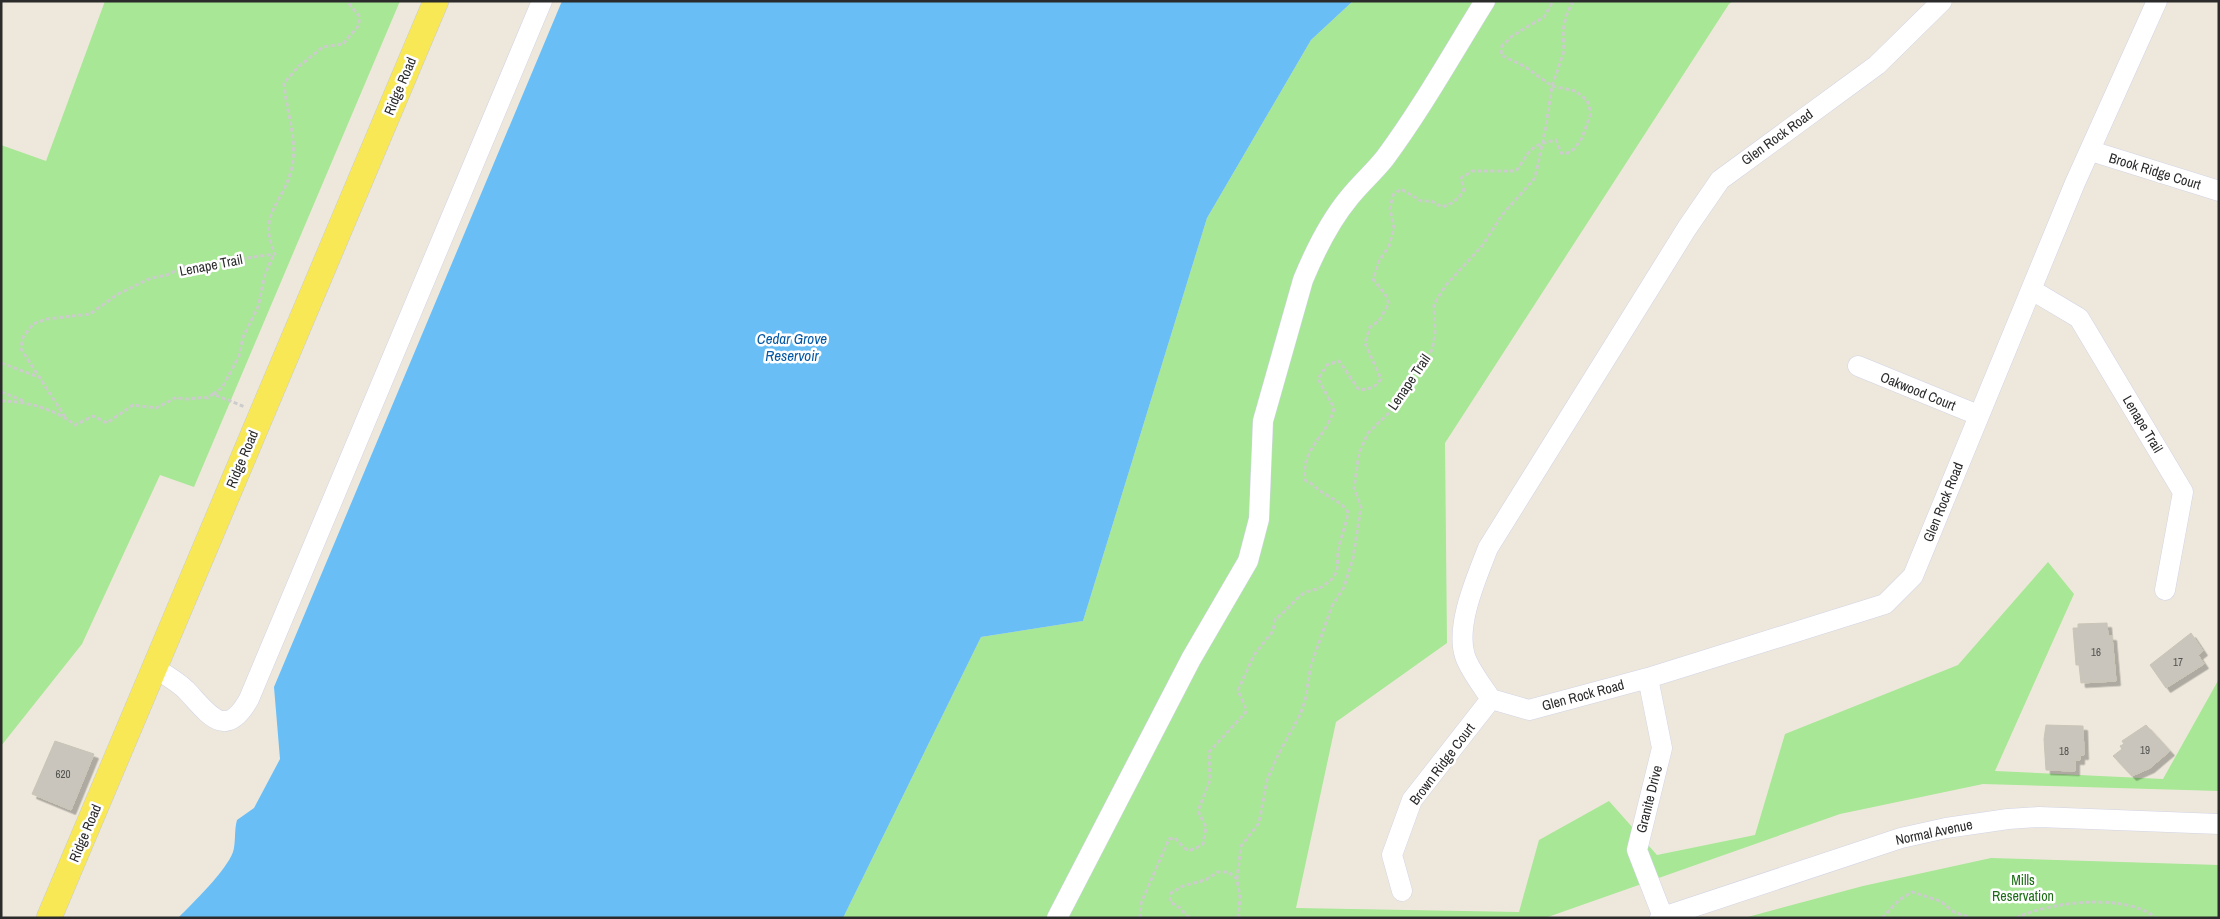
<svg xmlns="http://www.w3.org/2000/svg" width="2220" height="919" font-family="'Archivo Narrow',sans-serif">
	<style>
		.green { fill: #a7e795 }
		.water { fill: #69bef6 }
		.building { fill: #c9c5bc; stroke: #c9c5b6; filter: url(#shadow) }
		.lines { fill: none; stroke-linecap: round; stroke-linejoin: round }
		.minor-casing { stroke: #d1d3e5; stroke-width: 21 }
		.major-casing { stroke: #ccc; stroke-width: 26 }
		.path { stroke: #ccc; stroke-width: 3; stroke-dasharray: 4 2.5; stroke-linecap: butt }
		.minor { stroke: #fff; stroke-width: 20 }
		.major { stroke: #f9e856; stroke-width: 25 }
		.labels { text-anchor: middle; stroke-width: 5; stroke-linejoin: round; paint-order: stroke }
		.number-label { font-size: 11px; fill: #52524f }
		.street-label { font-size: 14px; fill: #2b2b2b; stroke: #fff }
		.park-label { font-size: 14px; fill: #1d6d16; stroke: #fff }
		.water-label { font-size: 15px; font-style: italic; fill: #0559a4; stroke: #fff }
	</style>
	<defs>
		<filter id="shadow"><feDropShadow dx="4.5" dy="4.5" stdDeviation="0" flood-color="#0004"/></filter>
	</defs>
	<rect width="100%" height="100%" fill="#eee8dc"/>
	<path class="green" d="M105,1H400L194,487L160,475L82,644L1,746V145L46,161Z
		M1353,1H1733L1729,4L1445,443L1447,643L1336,722L1296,908L1519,912L1539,840L1609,801L1657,855L1755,835L1785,734L1958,665L2048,562L2074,594L1995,771L2163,779L2219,679V791L1983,784L1840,814L1545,918H843L981,637L1083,621L1207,218L1311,40Z
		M1991,858L2219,865V918H1744L1863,886Z"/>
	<path class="water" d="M562,1H1353L1311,40L1207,218L1083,621L981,637L843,918H178C193,903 226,871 233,852C236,843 234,830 237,820L254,808L280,759L274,687Z"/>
	<path class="building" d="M2107,623L2108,636H2112L2116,681L2081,683L2079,665H2076L2073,628H2078V624Z
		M2191,633L2203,651L2198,655L2204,664L2166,688L2150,665Z
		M2046,725L2083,726L2084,755H2080V760H2075V771L2046,770L2044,739Z
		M2146,725L2170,751L2150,768L2132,776L2113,756L2122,749L2120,746L2124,744L2122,741Z
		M55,741L94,754L71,810L32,794Z"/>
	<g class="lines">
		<defs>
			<path id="minor" d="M1942,1L1877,65L1720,180L1687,228L1488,548C1477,577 1455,625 1465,656C1469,669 1483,687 1491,699L1529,710L1648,678L1885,604L1913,576L2075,183L2157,1
				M2091,151L2219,191
				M2032,290L2079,318L2183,492L2165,590
				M1858,366L1978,415
				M154,667C165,675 177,681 186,690C208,713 225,742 249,699L542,1
				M1648,678L1662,748L1637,850L1663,917
				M1402,891L1392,855L1412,800L1491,699
				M1057,918L1191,659L1248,561L1259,519L1263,421L1303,280C1315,251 1329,222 1349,198C1360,184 1374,172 1385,158C1422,108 1452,54 1485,1
				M1660,918L1901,838L1946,828L2008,819L2039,817L2219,824"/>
			<path id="major" d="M49,918L436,1"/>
		</defs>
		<use href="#minor" class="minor-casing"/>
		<use href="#major" class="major-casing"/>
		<path class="path" d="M1,363L41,378
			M1,392L24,401
			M213,394L222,388L239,356L243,337L258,307L265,274L274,254
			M1,401C26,401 55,409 75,425L93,416L107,423L133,405L156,408L177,397C188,402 197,396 208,398L213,394L245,407
			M65,417L21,349L23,337L33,324L47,319L90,314L118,294L151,278L167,275L183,267L275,254C257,214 282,205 291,171C299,141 286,112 284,83L298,67L323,47L343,44L359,25V16L347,1
			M1140,918L1141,903L1169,839L1175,838C1187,851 1187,854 1203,844L1206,827L1198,811L1210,780L1209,752L1246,712C1245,703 1240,697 1238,690L1254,655L1273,631L1275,619C1286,612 1293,601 1304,593C1310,590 1317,590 1323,586C1343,573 1335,565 1339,546C1342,535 1346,524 1348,512C1340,501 1335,501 1325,494C1318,490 1313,484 1305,480C1301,447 1327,438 1334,408L1318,379L1327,365L1339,361L1359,390C1369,389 1375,388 1381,379L1365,343L1370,327L1379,321L1389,303L1385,294L1373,279L1379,261L1389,246L1394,228L1390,209L1393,195L1401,189L1421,201H1431L1442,207C1453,203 1458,200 1464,190L1461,178L1472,171H1516C1531,150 1528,146 1556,140L1561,153H1568L1575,148L1582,138L1591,113L1587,100L1575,91L1552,86L1524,66L1501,55L1502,46L1512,36L1544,17L1553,1
			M1189,918L1180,908L1170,902L1171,893L1183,886L1205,880L1218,872H1228L1237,879
			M1238,918L1240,898L1237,879L1241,846L1259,823L1267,780L1278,755L1300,715L1305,701L1311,665L1332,606L1344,587L1353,558L1361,507L1354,488L1359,453L1368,433L1396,406L1404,395L1411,375L1432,350L1435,335L1434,304L1446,285L1482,246L1502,215L1535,178L1546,126L1552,86L1564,51L1563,31L1566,16L1573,1
			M1882,918L1899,900L1912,892L1940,901L1954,912L1971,918
			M2016,918C2049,902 2125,892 2156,918"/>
		<use href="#minor" class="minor"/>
		<use href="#major" class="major"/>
	</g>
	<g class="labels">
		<g class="number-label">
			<text x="2096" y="656">16</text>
			<text x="2178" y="666">17</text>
			<text x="2145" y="754">19</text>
			<text x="2064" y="755">18</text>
			<text x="63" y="778">620</text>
		</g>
		<g class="street-label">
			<text transform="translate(400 86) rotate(-67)" y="5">Ridge Road</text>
			<text transform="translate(1777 137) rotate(-36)" y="5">Glen Rock Road</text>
			<text transform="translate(2155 171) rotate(17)" y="5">Brook Ridge Court</text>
			<text transform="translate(211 265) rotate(-11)" y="5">Lenape Trail</text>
			<text transform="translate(1409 382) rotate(-56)" y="5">Lenape Trail</text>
			<text transform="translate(1918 391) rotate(22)" y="5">Oakwood Court</text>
			<text transform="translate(2143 424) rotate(59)" y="5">Lenape Trail</text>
			<text transform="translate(242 459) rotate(-67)" y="5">Ridge Road</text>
			<text transform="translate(1943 502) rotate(-68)" y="5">Glen Rock Road</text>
			<text transform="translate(1583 695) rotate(-15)" y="5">Glen Rock Road</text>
			<text transform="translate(1442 764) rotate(-53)" y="5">Brown Ridge Court</text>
			<text transform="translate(1649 799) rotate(-76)" y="5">Granite Drive</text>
			<text transform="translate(1934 832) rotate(-12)" y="5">Normal Avenue</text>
			<text transform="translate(85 833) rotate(-67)" y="5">Ridge Road</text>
		</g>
		<g class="park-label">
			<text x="2023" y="885">Mills<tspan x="2023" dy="16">Reservation</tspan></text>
		</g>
		<g class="water-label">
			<text x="792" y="344">Cedar Grove<tspan x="792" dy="17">Reservoir</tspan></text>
		</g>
	</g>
	<rect width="2220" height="919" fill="none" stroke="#2b2b2b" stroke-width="5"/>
</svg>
